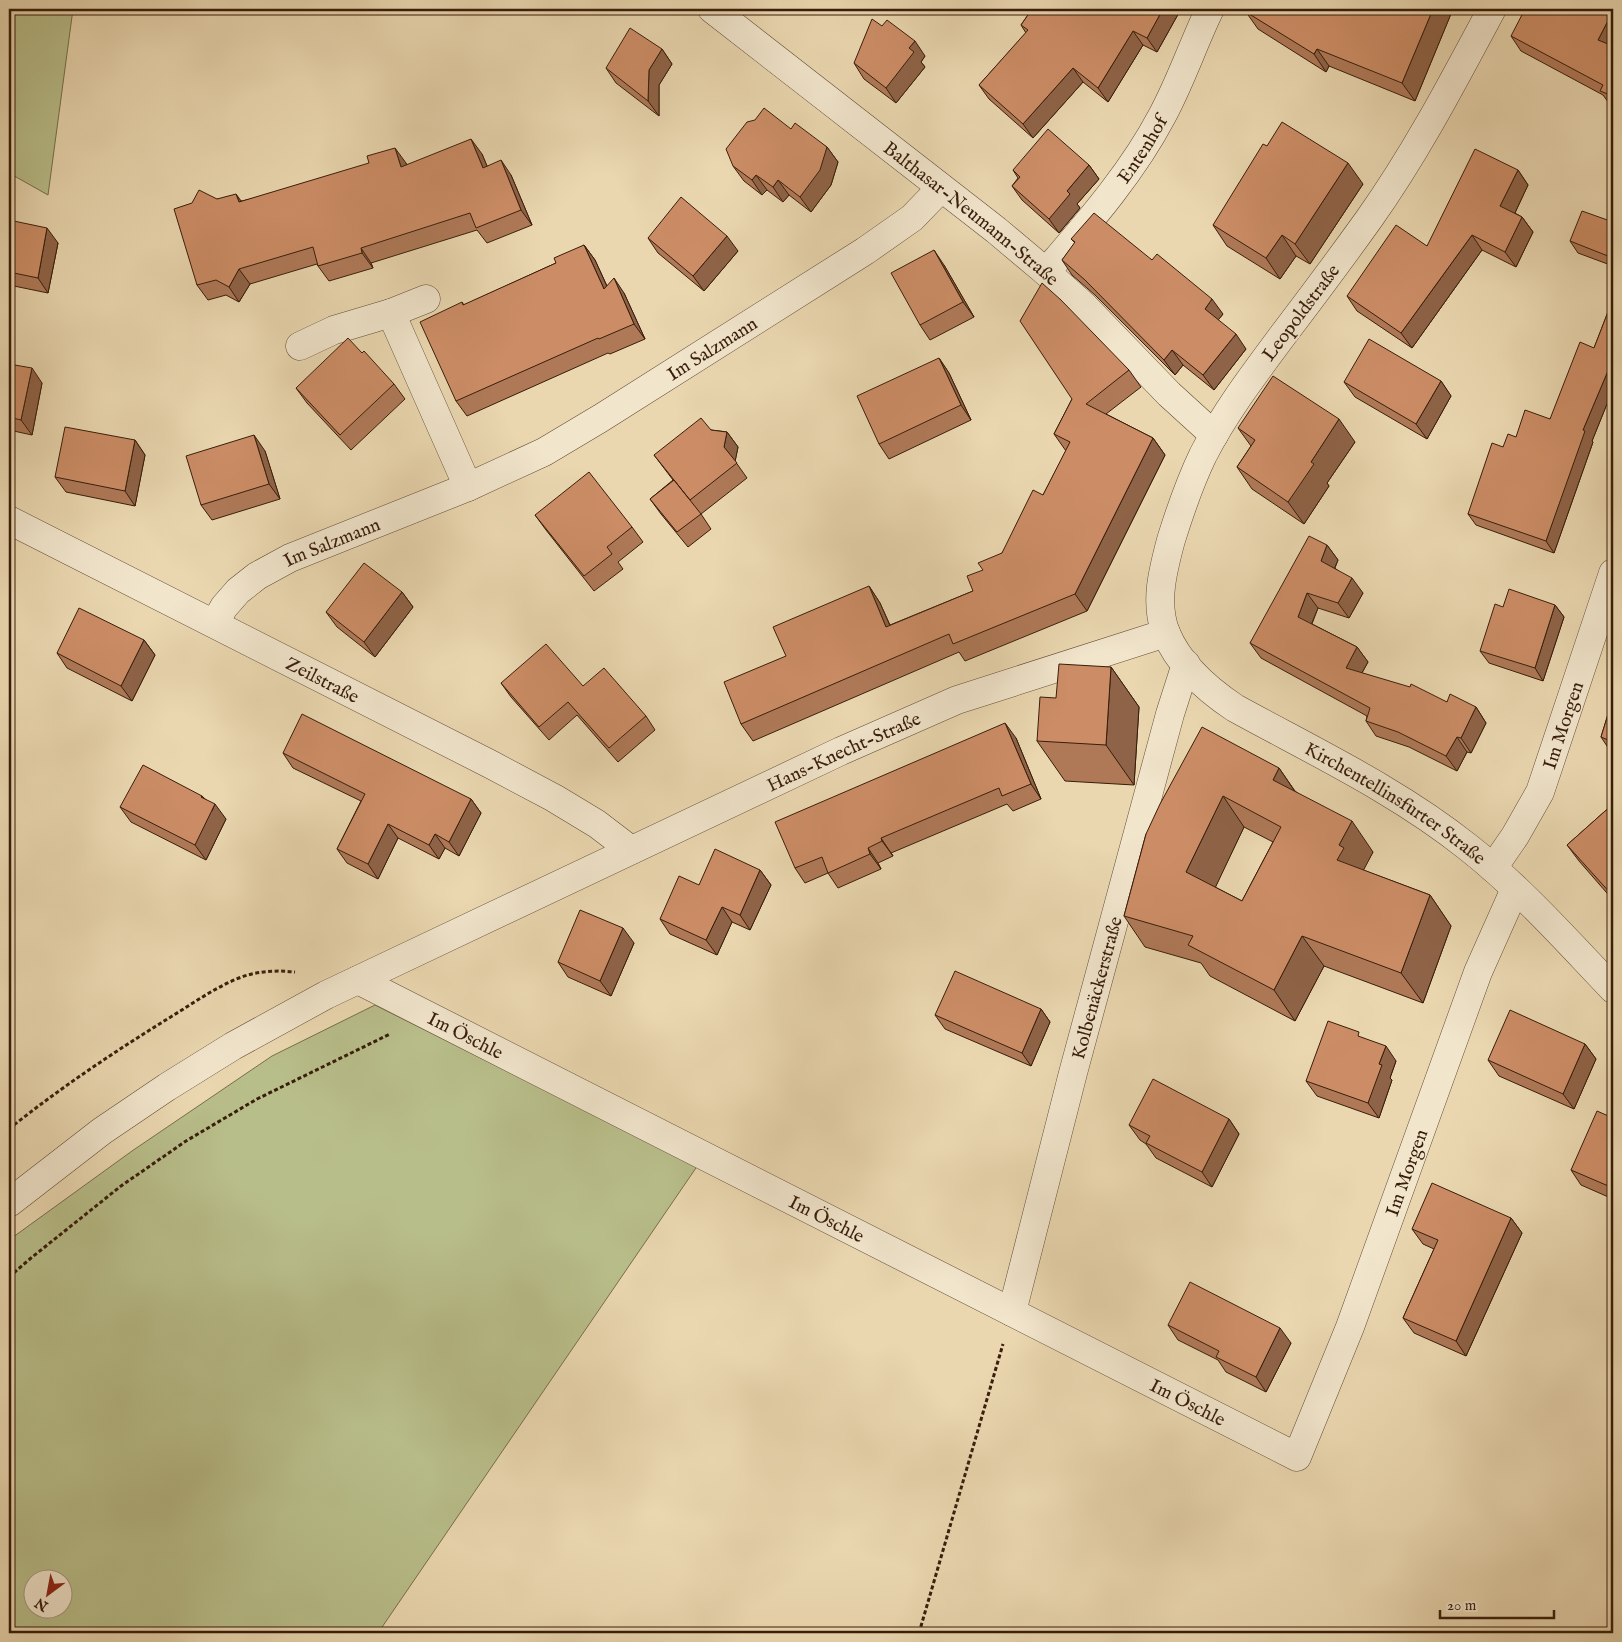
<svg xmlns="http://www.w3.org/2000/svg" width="1622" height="1642" font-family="'IM FELL English',serif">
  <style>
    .green { fill: #b8be8a; stroke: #786e4a; fill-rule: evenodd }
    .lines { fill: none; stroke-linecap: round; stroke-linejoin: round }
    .minor-casing { stroke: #644c34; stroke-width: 29 }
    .path { stroke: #381d0b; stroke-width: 3; stroke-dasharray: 4 2.5; stroke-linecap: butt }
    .minor { stroke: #f1e5cc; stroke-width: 28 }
    .wall { fill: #af7958; stroke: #381d0b; fill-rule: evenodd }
    .shaded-wall { fill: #8f6347; stroke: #381d0b }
    .building { fill: #cc8d66; stroke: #381d0b; fill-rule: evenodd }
    .labels { text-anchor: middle; stroke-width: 4.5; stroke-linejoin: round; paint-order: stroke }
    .street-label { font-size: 19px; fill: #381d0b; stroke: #f1e5cc }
  </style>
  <rect width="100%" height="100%" fill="#ead7b0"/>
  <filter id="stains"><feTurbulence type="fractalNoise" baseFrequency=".004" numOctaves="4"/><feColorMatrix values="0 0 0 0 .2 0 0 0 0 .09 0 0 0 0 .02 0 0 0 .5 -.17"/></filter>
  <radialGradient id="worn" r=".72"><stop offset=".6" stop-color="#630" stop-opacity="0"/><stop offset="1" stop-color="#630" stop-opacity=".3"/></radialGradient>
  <!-- green -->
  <path class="green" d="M9,9H73L48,195L9,173Z
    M375,1005L681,1158L698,1165L378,1633H9V1240L132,1151L272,1056ZM32,1580H62V1610H32Z"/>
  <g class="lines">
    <defs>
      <g id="minor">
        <path id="s1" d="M712,9L996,230L1046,272L1084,306L1169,394L1214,435"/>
        <path id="s2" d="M1492,9C1454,80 1416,153 1369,219C1341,258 1312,297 1283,335C1254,374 1225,412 1203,455C1190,482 1180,511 1171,540C1163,570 1154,603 1166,633C1179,665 1208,690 1235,708C1315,752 1398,791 1469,848C1522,890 1567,941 1613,989"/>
        <path id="s3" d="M1046,272C1088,223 1132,173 1162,116C1181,81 1193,44 1210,9"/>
        <path d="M391,313L426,299"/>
        <path d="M300,346L334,330L391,313L468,487"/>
        <path id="s4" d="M9,520L490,764L554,798L597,824L631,850"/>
        <path id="s5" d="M215,623L224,607L238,591L257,576L290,558L468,487L544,452L601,418L865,251L912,218L941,188"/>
        <path id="s6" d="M1493,868L1515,836L1540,792L1613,573"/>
        <path id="s7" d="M358,980L1297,1457L1350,1327L1478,972L1515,889"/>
        <path id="s8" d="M9,1203L102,1131L167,1087L233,1046L326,995L841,751L957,700L1166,633"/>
        <path id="s9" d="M1012,1312L1073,1073L1170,714L1186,664"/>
      </g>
    </defs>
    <!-- minor casing -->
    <use href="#minor" class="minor-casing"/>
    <!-- path -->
    <path class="path" d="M9,1129C60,1088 114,1052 169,1018C192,1004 214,988 239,978C257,971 276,970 295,972
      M9,1277L31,1258L121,1186L186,1141L257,1099L390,1034
      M919,1633L1003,1344"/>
    <!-- minor -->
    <use href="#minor" class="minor"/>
  </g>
  <!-- wall -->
  <path class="wall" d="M1032,9H1181L1157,52L1143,45L1108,102L1083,82L1033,138L989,99L979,85L1026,33L1021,25Z
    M1247,9H1453L1415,101L1329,66L1326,72L1258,29L1246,12Z
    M1511,36L1613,46V107L1611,106L1603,95L1521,51Z
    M662,49L672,64L659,85V116L616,83L606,68Z
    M925,56L921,62L925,67L896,103L864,79L854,63Z
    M791,129L827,147L838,162L831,185L811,212L789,195L783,202L767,190L762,195L744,181L733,166Z
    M482,154L487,166L511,175L532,225L487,243L477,230L371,263L373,268L329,281L318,266L317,264L250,284L239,302L226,295L208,300L197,285L217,199L242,201L406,163L407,165Z
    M1089,165L1099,179L1077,204L1080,208L1059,233L1022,200L1012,186L1018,178L1013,170Z
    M1518,170L1528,185L1515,213L1522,217L1533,232L1516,267L1482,250L1412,348L1357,311L1347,296L1427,246Z
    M1363,184L1310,264L1296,256L1280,279L1227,246L1213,225Z
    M9,220L58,243L48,293L9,285Z
    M1613,222V266L1578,253L1570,241Z
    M648,238L738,251L704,291L658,253Z
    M1071,239L1152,260L1223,314L1218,320L1246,349L1214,390L1183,365L1175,375L1095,295L1072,275L1062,260L1075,243Z
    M584,245L595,260L607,286L624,293L645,339L610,354L608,353L467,416L456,401L462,302L464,305L556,263Z
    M944,265L974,317L930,340L920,325Z
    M1613,299V389L1592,441L1593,442L1554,553L1476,525L1468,514L1503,447L1516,437L1550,419L1594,348Z
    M362,353L394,384L405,399L351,450L307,403L296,388Z
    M9,357L14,365L42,383L32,435L9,430Z
    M939,358L949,373L971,420L889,459L879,444Z
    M1129,370L1141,387L1106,414L1153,438L1165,455L1087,611L965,661L959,652L753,741L741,724L786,656L869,586L880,603L890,625L973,591L983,570L1002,553L1043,495L1066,451L1054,434L1072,399Z
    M1441,381L1451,396L1427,439L1355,397L1344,382Z
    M1238,428L1355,442L1327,483L1329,486L1304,524L1252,489L1237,467L1251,446Z
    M711,430L727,432L738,447L735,461L747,478L701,514L711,529L688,547L661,514L650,499L673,480L654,455Z
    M135,440L145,455L135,506L66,492L55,477Z
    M265,451L280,499L212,520L201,505Z
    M535,515L632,527L643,542L618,562L623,569L594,591L546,530Z
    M1327,545L1338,560L1335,568L1363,593L1349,618L1318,608L1312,624L1357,647L1368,662L1362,673L1447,702L1476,707L1486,723L1471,753L1467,752L1457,771L1409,747L1376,736L1366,721L1367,716L1261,658L1250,643Z
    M402,592L413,607L375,657L337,627L326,612Z
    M1555,605L1564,617L1543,681L1489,663L1480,651Z
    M144,640L155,655L132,701L67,668L57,653Z
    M1111,667L1139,707L1134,785L1065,781L1037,741L1056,698Z
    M501,683L646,716L655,730L618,762L577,715L549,740L511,697Z
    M1613,698V753L1611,752L1601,737Z
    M1016,738L1041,799L1013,811L1007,804L891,853L893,856L878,863L881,869L838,888L828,873L805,883L795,868Z
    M283,753L471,799L481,813L459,856L445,848L439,859L398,838L378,879L347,863L337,849L361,801L293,768Z
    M1279,768L1295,791L1373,852L1363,870L1430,895L1451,926L1423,1003L1324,966L1295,1021L1210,976L1201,963L1145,947L1124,916L1146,834ZM1244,827L1273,842L1242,901L1215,887Z
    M202,796L226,819L206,860L131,822L120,807Z
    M1613,804V900L1579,861L1567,845Z
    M760,870L771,885L750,930L732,922L717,955L670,934L660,919L699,885Z
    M634,943L611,996L568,977L558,962Z
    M1041,1009L1050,1022L1031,1066L945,1029L935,1015Z
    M1363,1038L1396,1061L1390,1078L1392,1080L1379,1118L1317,1096L1306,1081Z
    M1585,1044L1596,1059L1574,1109L1499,1076L1488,1060Z
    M1613,1118V1199L1581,1185L1571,1170Z
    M1229,1119L1239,1134L1212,1187L1156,1158L1146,1144L1140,1140L1129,1125Z
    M1511,1218L1522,1233L1466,1356L1414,1333L1403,1318L1434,1249L1423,1244L1412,1229Z
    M1168,1325L1291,1343L1266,1392L1226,1372L1218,1360L1178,1340Z"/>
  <!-- shaded-wall -->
  <path class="shaded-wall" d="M1163,9H1181L1157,52L1147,38Z
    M1433,9H1453L1415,101L1402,83Z
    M1613,11V45L1608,55L1598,40Z
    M1133,31L1143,45L1108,102L1098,88Z
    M915,41L925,56L921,62L925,67L896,103L886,88L909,48Z
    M662,49L672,64L659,85V116L648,101L649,70Z
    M1317,49L1329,66L1326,72L1314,54Z
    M1073,68L1083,82L1033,138L1023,124Z
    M471,139L482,154L494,183L483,168Z
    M827,147L838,162L831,185L811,212L800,197Z
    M395,148L406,163L412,182L401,167Z
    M501,160L511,175L532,225L521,210Z
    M1348,163L1363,184L1310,264L1295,244Z
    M1089,165L1099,179L1077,204L1080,208L1059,233L1049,219L1067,191Z
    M1518,170L1528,185L1511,221L1500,206Z
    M756,175L767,190L762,195L752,180Z
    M778,180L789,195L783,202L773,187Z
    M236,194L247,209L239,202Z
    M1522,217L1533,232L1516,267L1505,252Z
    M47,228L58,243L48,293L38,278Z
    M1282,235L1296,256L1280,279L1266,258Z
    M1472,235L1482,250L1412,348L1401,333Z
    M727,236L738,251L704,291L693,276Z
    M584,245L595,260L615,304L604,289Z
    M361,248L371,263L373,268L362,253Z
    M934,250L944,265L974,317L963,302Z
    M239,269L250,284L239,302L229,287Z
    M614,278L624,293L645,339L634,324Z
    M1212,299L1223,314L1215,324L1205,309Z
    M1236,334L1246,349L1214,390L1203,375Z
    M1172,350L1183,365L1175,375L1164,360Z
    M9,357L15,366L9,372Z
    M939,358L949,373L971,420L961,405Z
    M1610,366L1613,371V389L1592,441L1593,442L1554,553L1546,541L1583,430Z
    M32,368L42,383L32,435L21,420Z
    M1441,381L1451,396L1427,439L1416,424Z
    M1339,419L1355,442L1327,483L1329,486L1304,524L1288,502L1311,462Z
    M727,432L738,447L735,462L724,447Z
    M254,435L265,451L280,499L269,484Z
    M1153,438L1165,455L1087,611L1075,594Z
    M135,440L145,455L135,506L125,491Z
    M1327,545L1338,560L1331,576L1321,561Z
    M1352,578L1363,593L1349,618L1338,603Z
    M869,586L880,603L898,644L886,627Z
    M402,592L413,607L375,657L364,642Z
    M1307,593L1318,608L1308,632L1298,617Z
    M1555,605L1564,617L1543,681L1535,668Z
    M144,640L155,655L132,701L121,686Z
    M1357,647L1368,662L1356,683L1346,668Z
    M1111,667L1139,707L1134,785L1106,745Z
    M1476,707L1486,723L1471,753L1461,738Z
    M1005,723L1016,738L1041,799L1031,784Z
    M1457,737L1467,752L1457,771L1446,756Z
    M1279,768L1300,799L1273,780Z
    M202,796L212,811L215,804L226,819L206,860L195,845Z
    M1223,796L1244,827L1208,903L1186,872Z
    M471,799L481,813L459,856L449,842Z
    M1352,821L1373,852L1362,873L1337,860L1339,845Z
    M388,824L398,838L378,879L368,864Z
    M435,834L445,848L439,859L429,845Z
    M881,838L893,856L882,841Z
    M868,848L878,863L881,869L870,854Z
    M760,870L771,885L750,930L740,915Z
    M1430,895L1451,926L1423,1003L1401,973Z
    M722,907L732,922L717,955L706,940Z
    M623,928L634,943L611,996L600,981Z
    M1302,936L1324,966L1295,1021L1274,990Z
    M1041,1009L1050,1022L1031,1066L1022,1053Z
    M1585,1044L1596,1059L1574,1109L1563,1094Z
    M1386,1046L1396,1061L1390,1078L1392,1080L1379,1118L1368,1103L1379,1064Z
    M1229,1119L1239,1134L1212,1187L1202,1172Z
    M1511,1218L1522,1233L1466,1356L1456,1341Z
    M1280,1328L1291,1343L1266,1392L1256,1377Z"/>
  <!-- building -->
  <path class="building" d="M1032,9H1163L1147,38L1133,31L1098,88L1073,68L1023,124L979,85L1028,30L1021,25Z
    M1247,9H1433L1402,83L1317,49L1314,54L1246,12Z
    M1525,9H1613V11L1598,40L1613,46V96L1600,91L1603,85L1511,36Z
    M872,19L882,26L887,20L915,41L909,48L914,52L886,88L854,63Z
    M630,28L662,49L649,70L648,101L606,68Z
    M764,108L791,129L795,123L827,147L820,170L800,197L778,180L773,187L756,175L752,180L733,166L726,149L747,122L755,120Z
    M1282,122L1348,163L1295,244L1282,235L1266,258L1213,225L1263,144L1267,146Z
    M1048,129L1089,165L1067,191L1070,194L1049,219L1012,186L1020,177L1013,170Z
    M471,139L483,168L501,160L521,210L476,228L470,213L361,248L362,253L318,266L313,247L239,269L229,287L216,280L197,285L174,209L192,203L199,190L217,199L236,194L239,202L369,163L367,156L395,148L401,167Z
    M1475,149L1518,170L1500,206L1522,217L1505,252L1472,235L1401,333L1347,296L1396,225L1427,246Z
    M681,197L727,236L693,276L648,238Z
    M1582,211L1613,222V258L1570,241Z
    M1094,213L1152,260L1157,254L1212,299L1205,309L1236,334L1203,375L1172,350L1164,360L1085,280L1062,260L1075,242L1071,239Z
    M9,220L47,228L38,278L9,272Z
    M584,245L604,289L614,278L634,324L599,339L598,338L456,401L420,322L462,302L463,305L556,263L554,258Z
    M934,250L963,302L920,325L891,273Z
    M1042,283L1061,300L1129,370L1086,404L1153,438L1075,594L953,644L949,634L741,724L724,682L786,656L773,627L869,586L886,627L973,591L967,576L983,570L978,563L1002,553L1033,490L1043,495L1070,442L1054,434L1072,399L1020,321Z
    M1613,299V368L1610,366L1583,430L1585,431L1546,541L1468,514L1492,443L1503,447L1508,434L1516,437L1525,410L1550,419L1580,342L1594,348Z
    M348,338L362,353L364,351L394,384L340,435L296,388Z
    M1369,339L1441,381L1416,424L1344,382Z
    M939,358L961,405L879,444L857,396Z
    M9,364L32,368L21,420L9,417Z
    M1273,376L1339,419L1311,462L1314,464L1288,502L1237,467L1255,440L1238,428Z
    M701,418L711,430L727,432L724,447L737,463L690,500L654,455Z
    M65,427L135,440L125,491L55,477Z
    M254,435L269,484L201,505L186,456Z
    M589,472L632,527L607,547L612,554L584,576L535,515Z
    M674,480L701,514L677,532L650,499Z
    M1309,536L1327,545L1321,561L1352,578L1338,603L1307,593L1298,617L1357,647L1346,668L1410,687L1411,684L1447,702L1450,694L1476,707L1461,738L1457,737L1446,756L1398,732L1366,721L1370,708L1250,643Z
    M364,563L402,592L364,642L326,612Z
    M1509,589L1555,605L1535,668L1480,651L1495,604L1503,607Z
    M79,608L144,640L121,686L57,653Z
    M546,644L583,686L604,668L646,716L609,748L568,702L539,727L501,683Z
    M1059,664L1111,667L1106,745L1037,741L1040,697L1056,698Z
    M1613,698V742L1601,737Z
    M302,714L471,799L449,842L435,834L429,845L388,824L368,864L337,849L365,794L283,753Z
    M1005,723L1031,784L1002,796L999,788L881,838L882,841L868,848L870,854L828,873L822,857L795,868L775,822Z
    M1202,727L1279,768L1273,780L1352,821L1339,845L1344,848L1337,860L1430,895L1401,973L1302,936L1274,990L1188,945L1193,936L1124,916L1146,834L1160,804ZM1223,796L1281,827L1242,901L1186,872Z
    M143,765L202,796L201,797L215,804L195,845L120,807Z
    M1613,804V896L1567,845Z
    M715,849L760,870L740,915L722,907L706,940L660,919L679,876L699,885Z
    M580,910L623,928L600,981L558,962Z
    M955,971L1041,1009L1022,1053L935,1015Z
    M1510,1010L1585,1044L1563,1094L1488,1060Z
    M1328,1021L1359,1032L1358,1036L1386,1046L1379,1064L1382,1065L1368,1103L1306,1081Z
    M1153,1079L1229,1119L1202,1172L1146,1143L1150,1136L1129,1125Z
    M1597,1111L1613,1118V1188L1571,1170Z
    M1432,1183L1511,1218L1456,1341L1403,1318L1438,1240L1412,1229Z
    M1190,1282L1280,1328L1256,1377L1216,1357L1219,1351L1168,1325Z"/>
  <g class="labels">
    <!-- street labels -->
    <g class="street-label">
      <text dy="7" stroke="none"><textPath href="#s3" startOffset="156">Entenhof</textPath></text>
      <text dy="7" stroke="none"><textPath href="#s1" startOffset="330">Balthasar-Neumann-Straße</textPath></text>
      <text transform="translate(1300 312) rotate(-53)" y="7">Leopoldstraße</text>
      <text dy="7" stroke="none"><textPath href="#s5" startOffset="574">Im Salzmann</textPath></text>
      <text dy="7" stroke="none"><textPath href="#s5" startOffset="146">Im Salzmann</textPath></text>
      <text dy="7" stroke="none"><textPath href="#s4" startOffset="352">Zeilstraße</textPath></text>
      <text dy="7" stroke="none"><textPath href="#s6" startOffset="160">Im Morgen</textPath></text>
      <text dy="7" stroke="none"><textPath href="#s8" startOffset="952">Hans-Knecht-Straße</textPath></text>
      <text dy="7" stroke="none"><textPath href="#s2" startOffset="1008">Kirchentellinsfurter Straße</textPath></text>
      <text dy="7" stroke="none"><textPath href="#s9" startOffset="335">Kolbenäckerstraße</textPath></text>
      <text dy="7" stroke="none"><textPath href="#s7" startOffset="121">Im Öschle</textPath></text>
      <text dy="7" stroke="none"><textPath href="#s7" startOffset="1358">Im Morgen</textPath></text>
      <text dy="7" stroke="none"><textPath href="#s7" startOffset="526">Im Öschle</textPath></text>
      <text dy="7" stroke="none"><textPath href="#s7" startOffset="931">Im Öschle</textPath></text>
    </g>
  </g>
  <!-- margin -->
  <rect width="1622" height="1642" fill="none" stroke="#ead7b0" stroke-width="30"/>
  <rect x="10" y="10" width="1602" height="1622" fill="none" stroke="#381d0b" stroke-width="2.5"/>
  <rect x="15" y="15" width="1592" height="1612" fill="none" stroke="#381d0b"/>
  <!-- north arrow -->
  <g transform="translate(48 1594) rotate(212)"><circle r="24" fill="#f1e5cc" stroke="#a7957f"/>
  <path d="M0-4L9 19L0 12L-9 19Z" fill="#8f2418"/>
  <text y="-8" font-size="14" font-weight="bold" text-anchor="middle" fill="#381d0b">N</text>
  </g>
  <!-- scale -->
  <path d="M1440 1610v8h114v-8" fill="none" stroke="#381d0b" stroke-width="2.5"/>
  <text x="1447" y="1610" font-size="15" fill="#381d0b" stroke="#f1e5cc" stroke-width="4" paint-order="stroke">20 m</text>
  <rect width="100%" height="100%" filter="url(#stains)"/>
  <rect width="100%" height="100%" fill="url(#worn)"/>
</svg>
